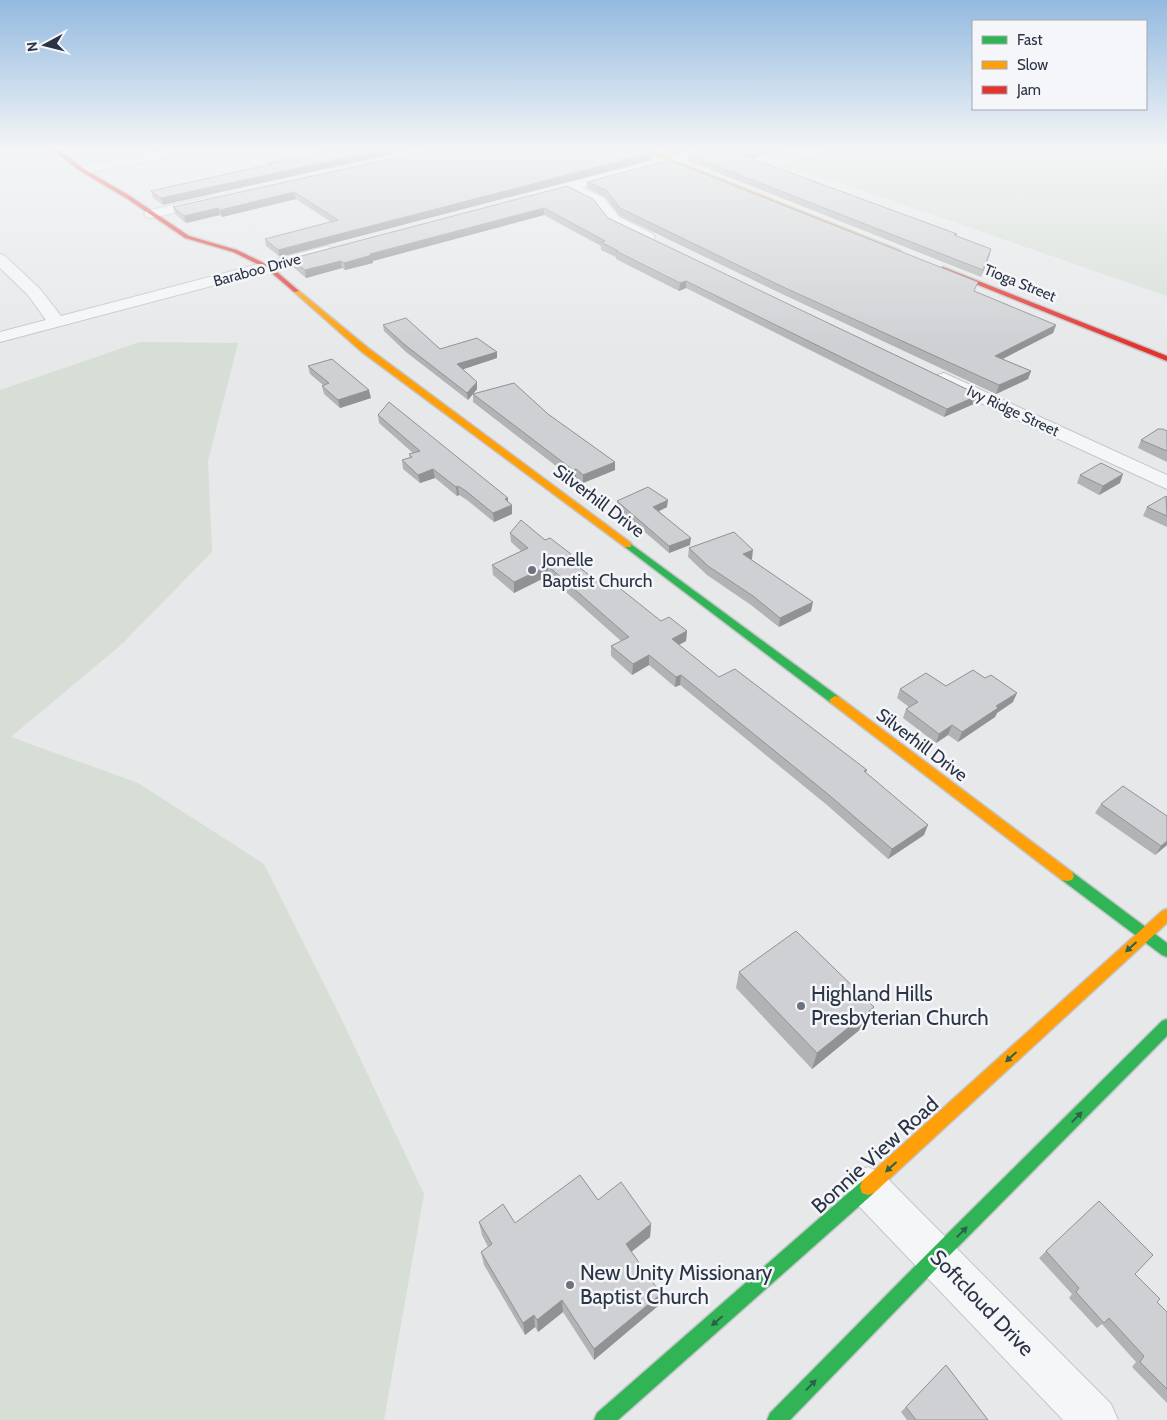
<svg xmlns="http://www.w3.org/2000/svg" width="1167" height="1420" font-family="Cabin,sans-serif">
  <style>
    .green { fill: #d6ded6 }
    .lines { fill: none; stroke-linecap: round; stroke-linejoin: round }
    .street-casing { stroke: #c4c6c8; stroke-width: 2 }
    .fast-casing { stroke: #c4c6c8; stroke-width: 3 }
    .slow-casing { stroke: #c4c6c8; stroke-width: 3 }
    .jam-casing { stroke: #c4c6c8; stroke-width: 3 }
    .street { fill: #f5f6f7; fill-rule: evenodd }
    .fast { fill: #30b455; fill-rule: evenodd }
    .slow { fill: #ff9f0a; fill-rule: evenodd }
    .jam { fill: #e5322d; fill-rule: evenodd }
    .wall { fill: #b1b3b5 }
    .shaded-wall { fill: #909294 }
    .building { fill: #ced0d3; stroke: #909294 }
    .oneway { fill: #2d614b }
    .poi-dot { fill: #6c737f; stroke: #f4f6f9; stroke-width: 2 }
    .labels { text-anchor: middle; stroke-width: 5; stroke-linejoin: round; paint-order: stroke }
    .far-street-label { font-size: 15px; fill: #2b3445; stroke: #f4f6f9 }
    .street-label { font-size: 18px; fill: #2b3445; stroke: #f4f6f9 }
    .poi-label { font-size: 18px; fill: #2b3445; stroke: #f4f6f9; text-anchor: start }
    .near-poi-label { font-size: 21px; fill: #2b3445; stroke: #f4f6f9; text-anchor: start }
    .near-street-label { font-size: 21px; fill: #2b3445; stroke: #f4f6f9 }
  </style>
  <rect width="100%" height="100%" fill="#e6e8ea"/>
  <!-- green -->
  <path class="green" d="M828,148H1167V296L835,181L778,166Z
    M140,342L238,343L208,461L212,552L123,643L11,737L138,783L264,864L341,1018L424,1194L384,1420H0V390Z"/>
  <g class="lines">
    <defs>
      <path id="street" d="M177,148H200L194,152L82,174L76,170L82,166Z
        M703,148H722L720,151L581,187L604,198L619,217L653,234L655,237L653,240H643L609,223L594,204L567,191L533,200L526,196L528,193Z
        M210,197L215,198L217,201L215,204L151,218L146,217L144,214L146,211Z
        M327,246L332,248L335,251L332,254L0,342V332L46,320L28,295L0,268V254L5,256L40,289L61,316Z
        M944,373L1167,475V489L937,383L935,379L937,375Z
        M868,1167L882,1173L1111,1404L1118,1420H1063L854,1201L848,1187L854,1173Z"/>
      <path id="fast" d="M628,542L839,697L841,700L839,703H831L625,547V543Z
        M1067,871L1072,872L1167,943V957L1162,955L1062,880L1060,876L1062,872Z
        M1167,1019V1036L943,1262L790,1420H767L770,1413L931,1250L1162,1021Z
        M868,1179L874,1181L876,1187L874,1193L618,1420H594L597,1413L862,1181Z"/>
      <path id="slow" d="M637,148H643L901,251L896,252Z
        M294,290H298L368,348L631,543V547H625L362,352L294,292Z
        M835,696L839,697L1072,872L1074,876L1072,880L1067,881L1062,880L831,703L829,700Z
        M1167,909V923L874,1193L868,1195L862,1193L860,1187L862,1181L1162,911Z"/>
      <path id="jam" d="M39,148L59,150L84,169L130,196L189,236L237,250L270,266L299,291L294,292L266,268L233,252L185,238L126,198L80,171L55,152Z
        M943,267L1167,356V361L941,270V268Z"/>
    </defs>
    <!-- street casing -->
    <use href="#street" class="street-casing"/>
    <!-- fast casing -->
    <use href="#fast" class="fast-casing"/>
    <!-- slow casing -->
    <use href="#slow" class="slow-casing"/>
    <!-- jam casing -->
    <use href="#jam" class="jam-casing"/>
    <!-- street -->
    <use href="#street" class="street"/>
    <!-- fast -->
    <use href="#fast" class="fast"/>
    <!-- slow -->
    <use href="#slow" class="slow"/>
    <!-- jam -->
    <use href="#jam" class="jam"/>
  </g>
  <!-- wall -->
  <path class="wall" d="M342,148L163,205L153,198L151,191L271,164L270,163Z
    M440,148L651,160L280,257L266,246L265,239L331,222L296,199L222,217L220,215L186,223L175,214L173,207Z
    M653,148H697L671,155Z
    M790,148L751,159L991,249L989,257L981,277L688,161V155Z
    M587,182L975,291L1056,325L1053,333L1002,359L1031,371L1028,379L996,394L780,293L620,216L605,197L587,188Z
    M567,186L608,218L976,403L944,417L686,288L679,291L616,259V257L601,250V246L544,215L373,261V263L345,270L342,268L306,278L292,266L290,259Z
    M383,325L440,349L497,358L463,369L477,389L473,394L548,414L615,470L583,483L576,478L573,479L473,402V394L468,400L406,352L384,331Z
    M308,366L371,398L340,408L324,394L322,386L323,385L310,374Z
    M378,415L508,498V502L512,514L494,522L467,500L459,495L457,496L435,478L420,483L403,469L402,460L410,458L409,454L413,453L379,423Z
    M1167,431V462L1138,448L1141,440Z
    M1080,475L1120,483L1099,495L1077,483Z
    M1167,496V527L1143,516L1147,507Z
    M617,501L667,507L659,511L690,545L669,553L617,508Z
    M510,533L571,561L603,586L661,621L687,631L686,641L679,645L719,677L867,770L866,773L924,835L888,859L827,805L680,685L675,687L649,665L632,675L611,656V646L621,641L548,576L514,593L493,575L492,565L521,551L511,542Z
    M689,548L752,559H751L811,611L779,627L751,605L707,575L688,557Z
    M946,686L1013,702L997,713L995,717L958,742L948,735L936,743L903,718L906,709L909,707L897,698L900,689Z
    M1101,804L1167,816V845L1155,855L1095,813Z
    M739,972L874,1007L868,1023L812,1069L736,988Z
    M598,1200L651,1224L650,1237L631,1251L661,1294L658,1306L594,1360L563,1312L538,1332L535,1327L525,1335L484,1265L481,1252L488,1247L482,1235L479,1222L515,1223Z
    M1046,1251L1135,1274L1157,1302L1167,1312V1403L1132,1367L1136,1362L1102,1324L1097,1328L1069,1298L1072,1294L1039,1258Z
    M946,1365L988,1420H907L901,1412Z"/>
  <!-- shaded-wall -->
  <path class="shaded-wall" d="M390,148H420L163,205L161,198Z
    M671,148H697L671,155Z
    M768,148H790L741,162L742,155Z
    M652,153L651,160L280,257L278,250Z
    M294,192L296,199L222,217L220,210Z
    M218,208L220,215L186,223L184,216Z
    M544,208V215L373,261V263L345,270L344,263L370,254Z
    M991,249L989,257L981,277L983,270Z
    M341,261L342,268L306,278L305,270Z
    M686,281V288L679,291L680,283Z
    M1056,325L1053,333L993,364L995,356Z
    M497,352V358L458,371L457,364Z
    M1031,371L1028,379L996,394L999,385Z
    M477,382V389L468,400L467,393Z
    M369,390L371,398L340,408L338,400Z
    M979,395L976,403L944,417L947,409Z
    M615,462V470L583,483V475Z
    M433,469L435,478L420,483L418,475Z
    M576,469V478L573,479V470Z
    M1123,474L1120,483L1099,495L1103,486Z
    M458,486L459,495L457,496L456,487Z
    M508,498V507L512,505V514L494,522L493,513L505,499Z
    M668,500L667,507L653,514V507Z
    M691,538L690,545L669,553V546Z
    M753,550L752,559L741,563L743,554Z
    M571,554V564L566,557Z
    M548,566V576L514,593V582Z
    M813,602L811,611L779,627L780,618Z
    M687,631L686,641L671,649L672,639Z
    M649,655V665L632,675L633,664Z
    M681,675L680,685L675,687L676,677Z
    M1017,693L1013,702L997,713L995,717L958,742L962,732L996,706Z
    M952,725L948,735L936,743L939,734Z
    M928,825L924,835L888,859L892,849Z
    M1167,841V845L1155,855L1161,846Z
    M874,1007L868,1023L812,1069L817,1053Z
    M651,1224L650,1237L625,1257L626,1244Z
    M661,1294L658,1306L594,1360V1349Z
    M562,1300L563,1312L538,1332L537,1320Z
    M534,1315L535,1327L525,1335L523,1323Z"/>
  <!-- building -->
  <path class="building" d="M342,148H390L161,198L151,191L272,164L270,163Z
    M440,148H638L652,153L278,250L265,239L338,220L294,192L220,210L218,208L184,216L173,207Z
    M716,148H768L742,155L957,234L954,235L991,249L983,270L688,155Z
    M669,160L978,282L974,291L1056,325L995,356L1031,371L999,385L781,286L620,208L606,190L587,182Z
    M567,186L593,199L608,218L979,395L947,409L686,281L680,283L616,251H618L601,242L605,241L544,208L370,254L372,255L344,263L341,261L305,270L290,259Z
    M406,318L440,349L477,338L497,352L457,364L477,382L467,393L405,345L383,325Z
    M332,359L369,390L338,400L322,386L329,383L308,366Z
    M514,383L548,414L615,462L583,475L576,469L573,470L473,394Z
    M389,402L508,498L505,499L512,505L493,513L466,491L458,486L456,487L433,469L418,475L402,460L412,457L409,454L420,451L378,415Z
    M1158,429H1163L1167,431V451L1141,440Z
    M1101,463L1123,474L1103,486L1080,475Z
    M648,487L668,500L653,507L691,538L669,546L617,501Z
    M1166,496L1167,516L1147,507Z
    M521,520L545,540L550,538L571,554L566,557L603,586L612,582L661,621L669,617L687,631L672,639L719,677L735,669L867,770L864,771L928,825L892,849L829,795L681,675L676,677L649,655L633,664L611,646L629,637L548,566L514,582L492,565L528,548L510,533Z
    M734,532L753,550L743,554L813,602L780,618L753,596L708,566L689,548Z
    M973,670L985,678L991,675L1017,693L996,706L998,708L962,732L952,725L939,734L906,709L918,702L900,689L926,673L946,686Z
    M1123,786L1167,816V841L1161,846L1101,804Z
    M796,931L874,1007L817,1053L739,972Z
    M580,1175L598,1200L621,1182L651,1224L626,1244L661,1294L594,1349L562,1300L537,1320L534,1315L523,1323L481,1252L492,1244L479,1222L503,1204L515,1223Z
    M1099,1201L1153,1255L1135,1274L1160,1299L1157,1302L1167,1312V1389L1140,1362L1144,1356L1109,1318L1104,1323L1076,1292L1079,1288L1046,1251Z
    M946,1365L988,1420H916L906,1407Z"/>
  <!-- one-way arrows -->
  <defs><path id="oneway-solid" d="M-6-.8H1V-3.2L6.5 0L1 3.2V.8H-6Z" transform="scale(1.25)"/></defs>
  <g class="oneway">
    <use href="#oneway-solid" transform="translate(1131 947) rotate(138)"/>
    <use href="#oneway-solid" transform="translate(1011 1057) rotate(138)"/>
    <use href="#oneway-solid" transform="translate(1077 1117) rotate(-45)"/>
    <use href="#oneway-solid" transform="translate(891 1167) rotate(138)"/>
    <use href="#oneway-solid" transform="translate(962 1232) rotate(-45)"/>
    <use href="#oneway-solid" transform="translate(717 1321) rotate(139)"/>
    <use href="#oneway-solid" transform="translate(811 1385) rotate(-46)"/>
  </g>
  <!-- sky -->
  <linearGradient id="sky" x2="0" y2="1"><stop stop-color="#93bae0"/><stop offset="0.43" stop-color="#f4f5f6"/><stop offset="1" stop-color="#f4f5f6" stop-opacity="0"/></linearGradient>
  <rect width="1167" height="346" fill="url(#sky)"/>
  <!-- markers -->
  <g class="poi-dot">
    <circle cx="532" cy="570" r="5"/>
    <circle cx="801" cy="1006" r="5"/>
    <circle cx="570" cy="1285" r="5"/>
  </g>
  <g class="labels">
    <!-- far-street labels -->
    <g class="far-street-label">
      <text transform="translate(257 270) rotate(-15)" y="5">Baraboo Drive</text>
      <text transform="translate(1020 283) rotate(22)" y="5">Tioga Street</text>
      <text transform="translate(1013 411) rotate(25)" y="5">Ivy Ridge Street</text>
    </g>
    <!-- street labels -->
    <g class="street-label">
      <text transform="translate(599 501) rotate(37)" y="6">Silverhill Drive</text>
      <text transform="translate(922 745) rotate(37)" y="6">Silverhill Drive</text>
    </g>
    <!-- poi labels -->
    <g class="poi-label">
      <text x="542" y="566">Jonelle<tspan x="542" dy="21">Baptist Church</tspan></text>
    </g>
    <!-- near-poi labels -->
    <g class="near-poi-label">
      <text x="811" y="1001">Highland Hills<tspan x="811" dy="24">Presbyterian Church</tspan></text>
      <text x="580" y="1280">New Unity Missionary<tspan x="580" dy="24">Baptist Church</tspan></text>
    </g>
    <!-- near-street labels -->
    <g class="near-street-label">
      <text transform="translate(875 1155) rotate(-42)" y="7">Bonnie View Road</text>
      <text transform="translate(982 1303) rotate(46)" y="7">Softcloud Drive</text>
    </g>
  </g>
  <!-- legend -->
  <rect x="972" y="20" width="175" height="90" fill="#f4f6f9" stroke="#a4a8b1"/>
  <rect x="982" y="36" width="25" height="8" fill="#30b455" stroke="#a4a8b1"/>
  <text x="1017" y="45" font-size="15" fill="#2b3445">Fast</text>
  <rect x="982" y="61" width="25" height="8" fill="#ff9f0a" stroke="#a4a8b1"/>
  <text x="1017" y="70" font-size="15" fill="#2b3445">Slow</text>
  <rect x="982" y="86" width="25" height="8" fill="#e5322d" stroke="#a4a8b1"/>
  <text x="1017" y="95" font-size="15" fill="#2b3445">Jam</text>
  <!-- north arrow -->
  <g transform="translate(45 45) rotate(263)" stroke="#f4f6f9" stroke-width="4" paint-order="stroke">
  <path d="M0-4L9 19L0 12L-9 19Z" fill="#2b3445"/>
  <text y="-8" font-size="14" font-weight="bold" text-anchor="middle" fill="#2b3445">N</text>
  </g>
</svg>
